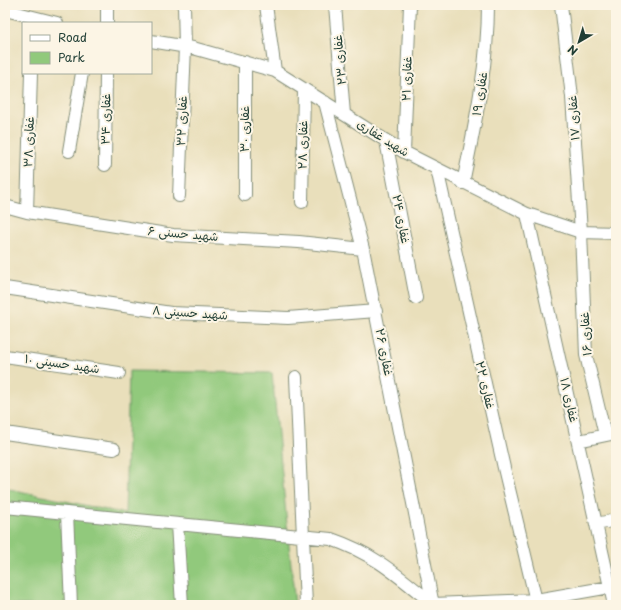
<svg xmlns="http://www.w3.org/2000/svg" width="621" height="610" font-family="'Playpen Sans','Playpen Sans Arabic',sans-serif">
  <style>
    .green { fill: #91c97c; stroke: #588358 }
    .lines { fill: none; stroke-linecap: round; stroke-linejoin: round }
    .minor-casing { stroke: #848e78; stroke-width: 14 }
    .minor { stroke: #fff; stroke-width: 12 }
    .labels { text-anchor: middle; stroke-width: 4; stroke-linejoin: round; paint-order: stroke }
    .street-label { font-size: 12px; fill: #1f3d34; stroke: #fcf5e5 }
  </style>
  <rect width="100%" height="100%" fill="#fcf5e5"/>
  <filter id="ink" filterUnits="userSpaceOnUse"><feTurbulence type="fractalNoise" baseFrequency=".025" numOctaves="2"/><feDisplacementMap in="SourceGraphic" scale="8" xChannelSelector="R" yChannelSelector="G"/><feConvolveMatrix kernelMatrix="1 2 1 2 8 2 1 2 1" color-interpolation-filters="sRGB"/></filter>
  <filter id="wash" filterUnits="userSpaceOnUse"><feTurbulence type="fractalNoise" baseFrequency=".012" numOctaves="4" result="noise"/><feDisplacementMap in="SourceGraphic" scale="16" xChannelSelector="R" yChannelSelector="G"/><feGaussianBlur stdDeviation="0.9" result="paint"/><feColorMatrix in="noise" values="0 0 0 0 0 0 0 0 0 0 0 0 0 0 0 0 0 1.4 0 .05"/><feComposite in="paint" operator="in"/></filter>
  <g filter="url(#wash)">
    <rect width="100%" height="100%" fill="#e9dfbb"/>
    <!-- green -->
    <path class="green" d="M129,371L272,373L295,605H5V488L125,514Z"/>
  </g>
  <g filter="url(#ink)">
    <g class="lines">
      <defs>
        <path id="minor" d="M107,5V23
          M266,5L275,71
          M335,5L344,114
          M561,5L572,97L581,232L586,355L605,435
          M5,10L57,23
          M151,41L193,48L275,71L404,152L527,214L581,232L616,233
          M325,102L363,249L433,605
          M386,141L416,298
          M69,151L82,73
          M404,152L410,5
          M105,165L106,73
          M437,169L504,468L537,605
          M463,183C475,124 488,65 488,5
          M245,195V62
          M179,196L185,46L184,5
          M302,202L304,89
          M5,206L27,212L173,235L299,242L363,249
          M27,212L31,73
          M527,214L614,605
          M5,288L171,313L288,318L376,311
          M5,356L119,373
          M296,377L306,605
          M5,433L114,449
          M578,441L616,433
          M5,507L331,539C375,554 397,575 433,604L536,600L610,587
          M67,513L71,605
          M177,524L182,605
          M596,524L616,520"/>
      </defs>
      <!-- minor casing -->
      <use href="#minor" class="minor-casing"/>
      <!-- minor -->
      <use href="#minor" class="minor"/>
    </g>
  </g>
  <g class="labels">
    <!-- street labels -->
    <g class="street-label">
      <text transform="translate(340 60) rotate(-95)" y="4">غفاری ۲۳</text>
      <text transform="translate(407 79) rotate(-88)" y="4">غفاری ۲۱</text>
      <text transform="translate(480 94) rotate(-81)" y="4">غفاری ۱۹</text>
      <text transform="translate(574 118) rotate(-94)" y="4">غفاری ۱۷</text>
      <text transform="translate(106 119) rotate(-89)" y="4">غفاری ۳۴</text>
      <text transform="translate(182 121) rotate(-88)" y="4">غفاری ۳۲</text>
      <text transform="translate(245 129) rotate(-90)" y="4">غفاری ۳۰</text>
      <text transform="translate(383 138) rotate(32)" y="4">شهید غفاری</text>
      <text transform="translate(29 142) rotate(-88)" y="4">غفاری ۳۸</text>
      <text transform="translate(303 145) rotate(-89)" y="4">غفاری ۲۸</text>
      <text transform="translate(401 219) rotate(79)" y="4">غفاری ۲۴</text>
      <text transform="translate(183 234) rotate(5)" y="4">شهید حسنی ۶</text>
      <text transform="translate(190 313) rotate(4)" y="4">شهید حسینی ۸</text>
      <text transform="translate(586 334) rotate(-94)" y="4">غفاری ۱۶</text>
      <text transform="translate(384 352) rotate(79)" y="4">غفاری ۲۶</text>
      <text transform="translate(62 364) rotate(8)" y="4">شهید حسینی ۱۰</text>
      <text transform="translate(485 385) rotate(77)" y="4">غفاری ۲۲</text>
      <text transform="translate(569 400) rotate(77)" y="4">غفاری ۱۸</text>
    </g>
  </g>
  <!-- margin -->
  <rect width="621" height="610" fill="none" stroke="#fcf5e5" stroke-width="20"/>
  <!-- legend -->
  <rect x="22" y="22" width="130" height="52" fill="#fcf5e5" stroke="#a4ab9e"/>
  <rect x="30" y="35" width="20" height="6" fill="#ffffff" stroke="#a4ab9e"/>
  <text x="58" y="42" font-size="12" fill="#1f3d34">Road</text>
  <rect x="30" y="52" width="20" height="12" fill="#91c97c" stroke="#a4ab9e"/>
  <text x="58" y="62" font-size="12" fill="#1f3d34">Park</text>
  <!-- north arrow -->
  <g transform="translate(579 42) rotate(218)" stroke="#fcf5e5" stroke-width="3" paint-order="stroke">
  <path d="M0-3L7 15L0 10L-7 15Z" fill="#1f3d34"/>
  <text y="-6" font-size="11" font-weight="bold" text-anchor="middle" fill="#1f3d34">N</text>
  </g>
</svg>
